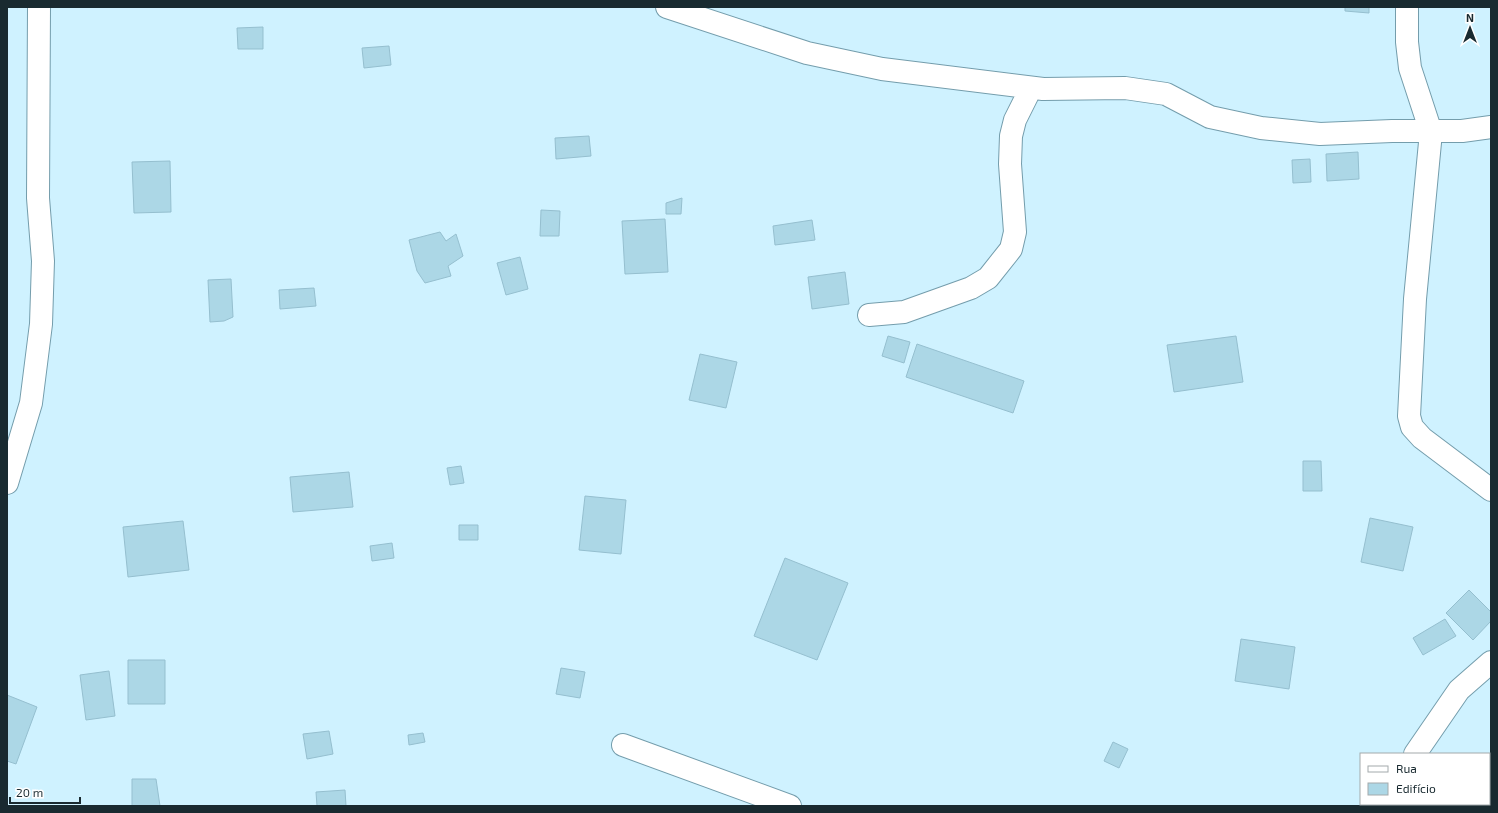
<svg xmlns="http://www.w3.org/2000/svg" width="1498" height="813" font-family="'Exo 2',sans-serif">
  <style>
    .building { fill: #acd7e6; stroke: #95bfcf }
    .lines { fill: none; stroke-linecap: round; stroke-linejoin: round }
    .street-casing { stroke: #749dac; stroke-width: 24 }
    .street { stroke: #fff; stroke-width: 22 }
  </style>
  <rect width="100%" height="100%" fill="#cff2ff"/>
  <!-- building -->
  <path class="building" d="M1345,7H1369V13L1345,11Z
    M263,27V49H238L237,28Z
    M389,46L391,65L364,68L362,48Z
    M589,136L591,156L556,159L555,138Z
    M1358,152L1359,179L1327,181L1326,154Z
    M1310,159L1311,182L1293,183L1292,160Z
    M170,161L171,212L134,213L132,162Z
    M682,198L681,214H666V203Z
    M541,210L560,211L559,236H540Z
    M665,219L668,272L625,274L622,221Z
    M812,220L815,240L775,245L773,226Z
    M440,232L446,241L456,234L463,256L448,266L451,276L425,283L417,271L409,240Z
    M520,257L528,289L506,295L497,263Z
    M845,272L849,304L812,309L808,277Z
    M231,279L233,317L224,321L210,322L208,280Z
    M314,288L316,306L280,309L279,290Z
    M888,336L910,342L904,363L882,356Z
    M1236,336L1243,382L1174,392L1167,345Z
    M917,344L1024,381L1013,413L906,377Z
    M700,354L737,362L726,408L689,400Z
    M1303,461H1321L1322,491H1303Z
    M461,466L464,483L450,485L447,468Z
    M349,472L353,507L293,512L290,477Z
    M585,496L626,500L621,554L579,550Z
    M1370,518L1413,527L1403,571L1361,562Z
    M183,521L189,570L128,577L123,527Z
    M459,525H478V540H459Z
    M392,543L394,558L372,561L370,546Z
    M785,558L848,583L817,660L754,636Z
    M1469,590L1491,612V621L1473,640L1446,613Z
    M1445,619L1456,636L1423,655L1413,638Z
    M1241,639L1295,647L1289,689L1235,681Z
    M128,660H165V704H128Z
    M561,668L585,672L580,698L556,694Z
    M109,671L115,716L86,720L80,675Z
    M7,695L37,707L16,764L7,761Z
    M329,731L333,754L307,759L303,734Z
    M423,733L425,742L409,745L408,735Z
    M1113,742L1128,749L1119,768L1104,761Z
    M132,779H156L160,806H132Z
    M345,790L346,806H317L316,792Z"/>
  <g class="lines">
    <defs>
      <path id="street" d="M667,7L807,53L882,69L1043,89L1125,88L1166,94L1210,117L1261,128L1320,134L1392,131H1462L1491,127
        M1407,7V42L1410,68L1431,132L1415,299L1409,416L1412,427L1422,438L1491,490
        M869,315L904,312L971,288L988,278L1011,249L1015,232L1010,164L1011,136L1015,120L1031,88
        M7,483L31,403L41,324L43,261L38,198L39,7
        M623,745L790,806
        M1415,754L1459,690L1491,662
        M1384,806L1385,804"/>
    </defs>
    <!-- street casing -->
    <use href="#street" class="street-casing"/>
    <!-- street -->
    <use href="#street" class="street"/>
  </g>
  <!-- border -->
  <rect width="1498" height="813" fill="none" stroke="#192a30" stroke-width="16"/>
  <!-- legend -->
  <rect x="1360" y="753" width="130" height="52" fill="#ffffff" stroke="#a3aaac"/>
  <rect x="1368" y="766" width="20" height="6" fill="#ffffff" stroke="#a3aaac"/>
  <text x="1396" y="773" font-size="12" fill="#192a30">Rua</text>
  <rect x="1368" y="783" width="20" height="12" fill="#acd7e6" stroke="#a3aaac"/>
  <text x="1396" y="793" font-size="12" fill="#192a30">Edifício</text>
  <!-- north arrow -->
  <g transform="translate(1470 28)" stroke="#ffffff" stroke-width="3" paint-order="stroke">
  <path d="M0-3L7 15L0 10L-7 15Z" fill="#192a30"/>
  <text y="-6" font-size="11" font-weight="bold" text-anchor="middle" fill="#192a30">N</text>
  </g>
  <!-- scale -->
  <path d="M10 797v6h70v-6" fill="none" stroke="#192a30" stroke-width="2"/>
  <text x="16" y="797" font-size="12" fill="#192a30" stroke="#ffffff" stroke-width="3" paint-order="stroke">20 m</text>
</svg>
